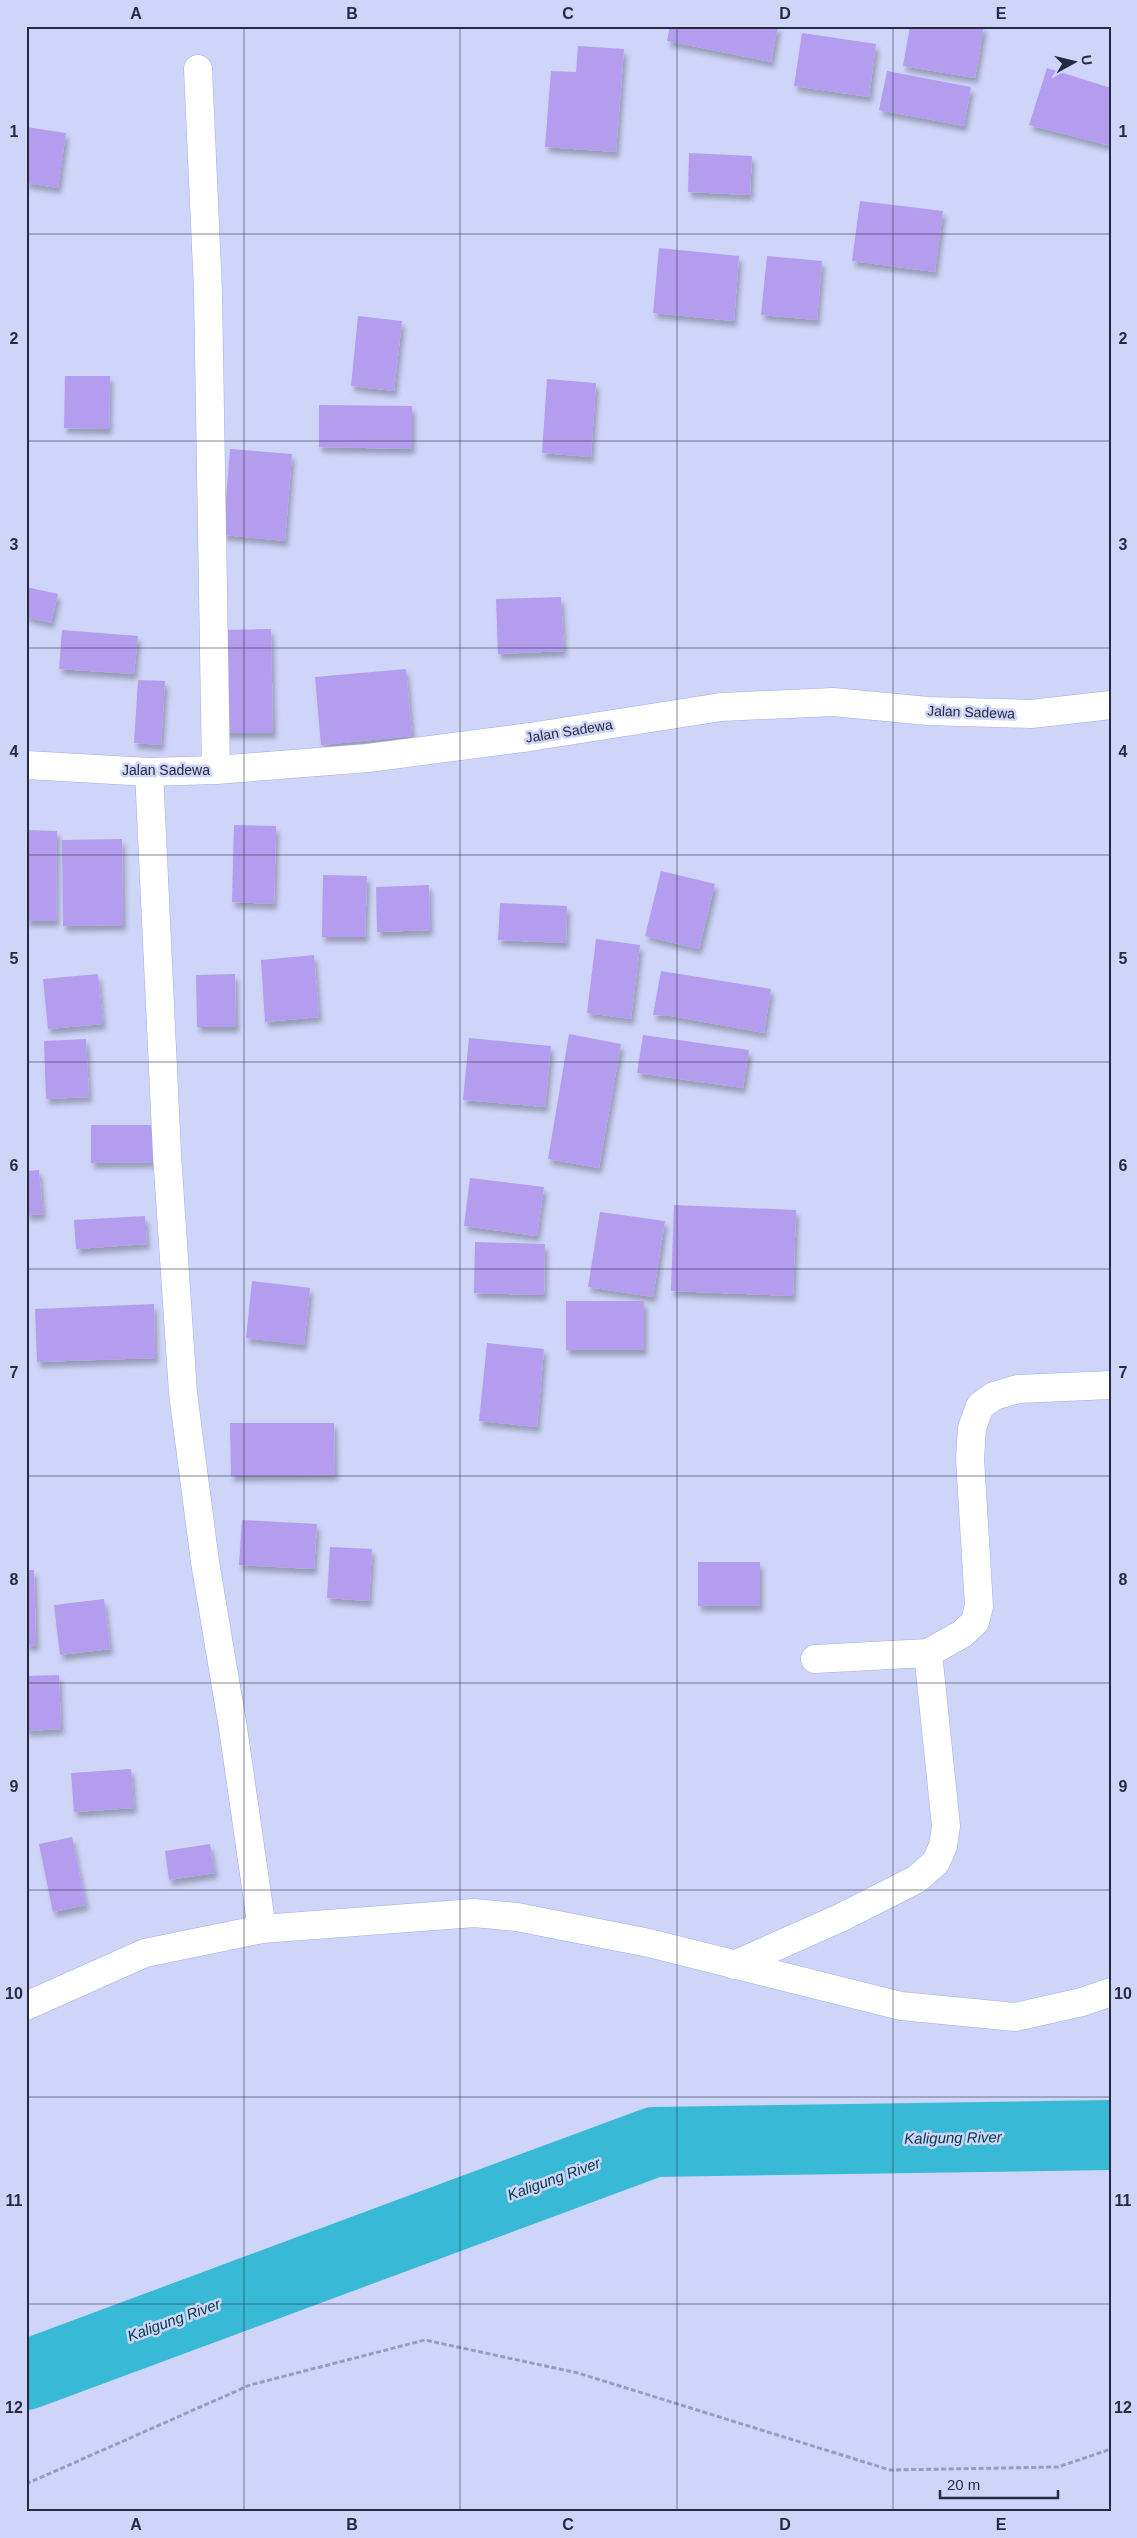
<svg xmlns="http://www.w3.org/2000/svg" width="1137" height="2538" font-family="Helvetica,sans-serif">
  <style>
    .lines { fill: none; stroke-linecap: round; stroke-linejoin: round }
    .river { stroke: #38bad7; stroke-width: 70 }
    .building { fill: #b49dee; filter: url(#shadow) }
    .street-casing { stroke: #a2ace5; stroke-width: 29 }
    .path { stroke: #979dbc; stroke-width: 3; stroke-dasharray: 5 2.5; stroke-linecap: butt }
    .street { stroke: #fff; stroke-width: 28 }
    .grid { fill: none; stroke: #262a40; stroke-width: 1; stroke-opacity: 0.55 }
    .labels { text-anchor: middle; stroke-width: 5; stroke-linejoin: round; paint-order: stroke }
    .street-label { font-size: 14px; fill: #262a40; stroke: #ced5f8 }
    .water-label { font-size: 15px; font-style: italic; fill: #003945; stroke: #ced5f8 }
    .neatline { fill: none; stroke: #262a40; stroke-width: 2 }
    .grid-label { font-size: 16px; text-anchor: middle; font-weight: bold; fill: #262a40 }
  </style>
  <defs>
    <filter id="shadow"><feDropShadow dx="3" dy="5.5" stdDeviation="2.5" flood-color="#0004"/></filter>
  </defs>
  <rect width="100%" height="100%" fill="#ced5f8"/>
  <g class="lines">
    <!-- river -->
    <path class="river" d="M26,2375L654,2142L1111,2135"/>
  </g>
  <!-- building -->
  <path class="building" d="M670,26H778L771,62L667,41Z
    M910,26H984L975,78L903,66Z
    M802,33L876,44L869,97L794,86Z
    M578,46L624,49L616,152L545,147L551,71L576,72Z
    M1047,68L1111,88V146L1029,125Z
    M887,71L971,87L964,126L879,110Z
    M26,127L66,133L58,188L26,183Z
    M689,153L752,156L750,195L688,192Z
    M860,201L943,211L935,272L852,261Z
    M659,248L739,256L734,321L653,313Z
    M767,256L822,261L817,320L761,315Z
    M358,316L402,321L394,391L351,386Z
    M65,376H110L109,429L64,428Z
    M547,379L596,383L591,457L542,453Z
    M319,405L412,406V449L319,447Z
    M230,449L292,454L285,541L223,535Z
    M26,587L58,594L51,623L26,617Z
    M561,597L564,651L498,654L496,599Z
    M271,629L273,733H222L220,630Z
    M62,630L138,636L134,674L59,669Z
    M406,669L412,736L321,745L315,677Z
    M138,680L165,681L161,745L134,743Z
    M234,825L276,826L274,904L232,902Z
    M26,830L57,831L56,921H26Z
    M122,839L123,925L63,926L62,840Z
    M661,871L715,884L699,949L645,936Z
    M323,875L367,876L365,937H322Z
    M429,885L430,930L377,932L376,887Z
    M500,903L567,906L566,943L498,940Z
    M596,939L640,945L631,1019L587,1013Z
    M314,955L319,1017L265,1022L261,960Z
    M661,971L771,989L764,1033L671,1016L653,1015Z
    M98,974L103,1024L48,1029L43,979Z
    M235,974L236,1027H197L196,975Z
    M569,1034L621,1044L599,1168L548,1159Z
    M643,1035L749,1050L743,1088L637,1073Z
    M469,1038L551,1046L545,1107L463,1100Z
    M86,1039L89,1097L46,1099L44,1041Z
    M91,1125H152L153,1162L91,1163Z
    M39,1170L43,1214L26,1215V1171Z
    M470,1178L544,1187L537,1236L464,1226Z
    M674,1205L796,1210L793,1296L671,1291Z
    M600,1212L665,1221L653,1297L588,1287Z
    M145,1216L147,1244L76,1249L74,1220Z
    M475,1242L545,1244L544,1295L474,1293Z
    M252,1281L310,1288L304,1345L246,1338Z
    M566,1301H644V1350H566Z
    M154,1304L155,1358L37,1362L35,1309Z
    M487,1343L544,1349L537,1427L479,1421Z
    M230,1423H334L335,1475L231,1476Z
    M242,1520L317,1524L314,1569L239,1565Z
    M330,1547L372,1549L369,1601L327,1598Z
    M698,1562H760V1606H698Z
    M26,1570H34L36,1645L26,1646Z
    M104,1599L110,1649L60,1655L54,1605Z
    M59,1675L61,1729L26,1731V1676Z
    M131,1769L134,1808L74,1812L71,1773Z
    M72,1837L86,1905L53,1912L39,1844Z
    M210,1844L215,1873L169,1880L165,1851Z"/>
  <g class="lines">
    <defs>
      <path id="street" d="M198,69L208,291L216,770
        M26,765L149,772L216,770L368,758L530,737L721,707L833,702L928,711L1031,714L1111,705
        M149,772L167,1154L183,1393L205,1562L233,1728L262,1929
        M815,1659L928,1653L962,1634L975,1622L979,1606L970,1459L972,1428L980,1406L994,1396L1018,1389L1111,1385
        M734,1965L840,1918L917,1879L936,1862L943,1846L946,1826L928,1653
        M26,2006L145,1953L262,1929L474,1913L517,1917L649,1943L901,2006L1015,2017L1082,2002L1111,1992"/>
    </defs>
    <!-- street casing -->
    <use href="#street" class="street-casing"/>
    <!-- path -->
    <path class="path" d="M26,2484L250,2385L425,2340L578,2373L890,2470L1058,2467L1111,2449"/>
    <!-- street -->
    <use href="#street" class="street"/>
  </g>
  <!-- grid -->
  <path class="grid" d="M244,26V2512M460,26V2512M677,26V2512M893,26V2512M26,234H1111M26,441H1111M26,648H1111M26,855H1111M26,1062H1111M26,1269H1111M26,1476H1111M26,1683H1111M26,1890H1111M26,2097H1111M26,2304H1111"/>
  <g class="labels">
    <!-- street labels -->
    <g class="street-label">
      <text transform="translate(971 712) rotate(2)" y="5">Jalan Sadewa</text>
      <text transform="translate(569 731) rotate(-9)" y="5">Jalan Sadewa</text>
      <text x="166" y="775">Jalan Sadewa</text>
    </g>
    <!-- water labels -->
    <g class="water-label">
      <text transform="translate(953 2138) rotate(-1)" y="5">Kaligung River</text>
      <text transform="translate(554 2179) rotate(-20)" y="5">Kaligung River</text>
      <text transform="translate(174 2320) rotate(-20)" y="5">Kaligung River</text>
    </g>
  </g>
  <!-- border -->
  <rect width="1137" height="2538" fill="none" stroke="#ced5f8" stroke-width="55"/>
  <!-- north arrow -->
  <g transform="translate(1074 62) rotate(82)" stroke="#ced5f8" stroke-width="4" paint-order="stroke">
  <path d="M0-4L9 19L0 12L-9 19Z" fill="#262a40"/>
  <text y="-8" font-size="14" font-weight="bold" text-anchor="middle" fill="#262a40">U</text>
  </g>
  <!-- scale -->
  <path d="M940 2490v8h118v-8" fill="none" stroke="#262a40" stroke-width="2.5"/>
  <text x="947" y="2490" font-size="15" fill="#262a40" stroke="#ced5f8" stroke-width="4" paint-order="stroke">20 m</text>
  <rect x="28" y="28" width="1082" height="2482" class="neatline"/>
  <g class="grid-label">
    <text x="136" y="19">A</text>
    <text x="352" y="19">B</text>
    <text x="568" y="19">C</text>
    <text x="785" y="19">D</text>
    <text x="1001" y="19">E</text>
    <text x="14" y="137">1</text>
    <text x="1123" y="137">1</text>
    <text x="14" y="344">2</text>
    <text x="1123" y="344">2</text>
    <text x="14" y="550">3</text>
    <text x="1123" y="550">3</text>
    <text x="14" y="757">4</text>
    <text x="1123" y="757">4</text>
    <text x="14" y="964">5</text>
    <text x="1123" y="964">5</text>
    <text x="14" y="1171">6</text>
    <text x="1123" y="1171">6</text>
    <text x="14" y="1378">7</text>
    <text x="1123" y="1378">7</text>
    <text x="14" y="1585">8</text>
    <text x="1123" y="1585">8</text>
    <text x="14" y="1792">9</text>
    <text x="1123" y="1792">9</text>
    <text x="14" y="1999">10</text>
    <text x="1123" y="1999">10</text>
    <text x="14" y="2206">11</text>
    <text x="1123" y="2206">11</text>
    <text x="14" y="2413">12</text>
    <text x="1123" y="2413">12</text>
    <text x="136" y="2530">A</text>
    <text x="352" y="2530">B</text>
    <text x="568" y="2530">C</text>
    <text x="785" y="2530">D</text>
    <text x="1001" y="2530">E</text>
  </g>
</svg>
